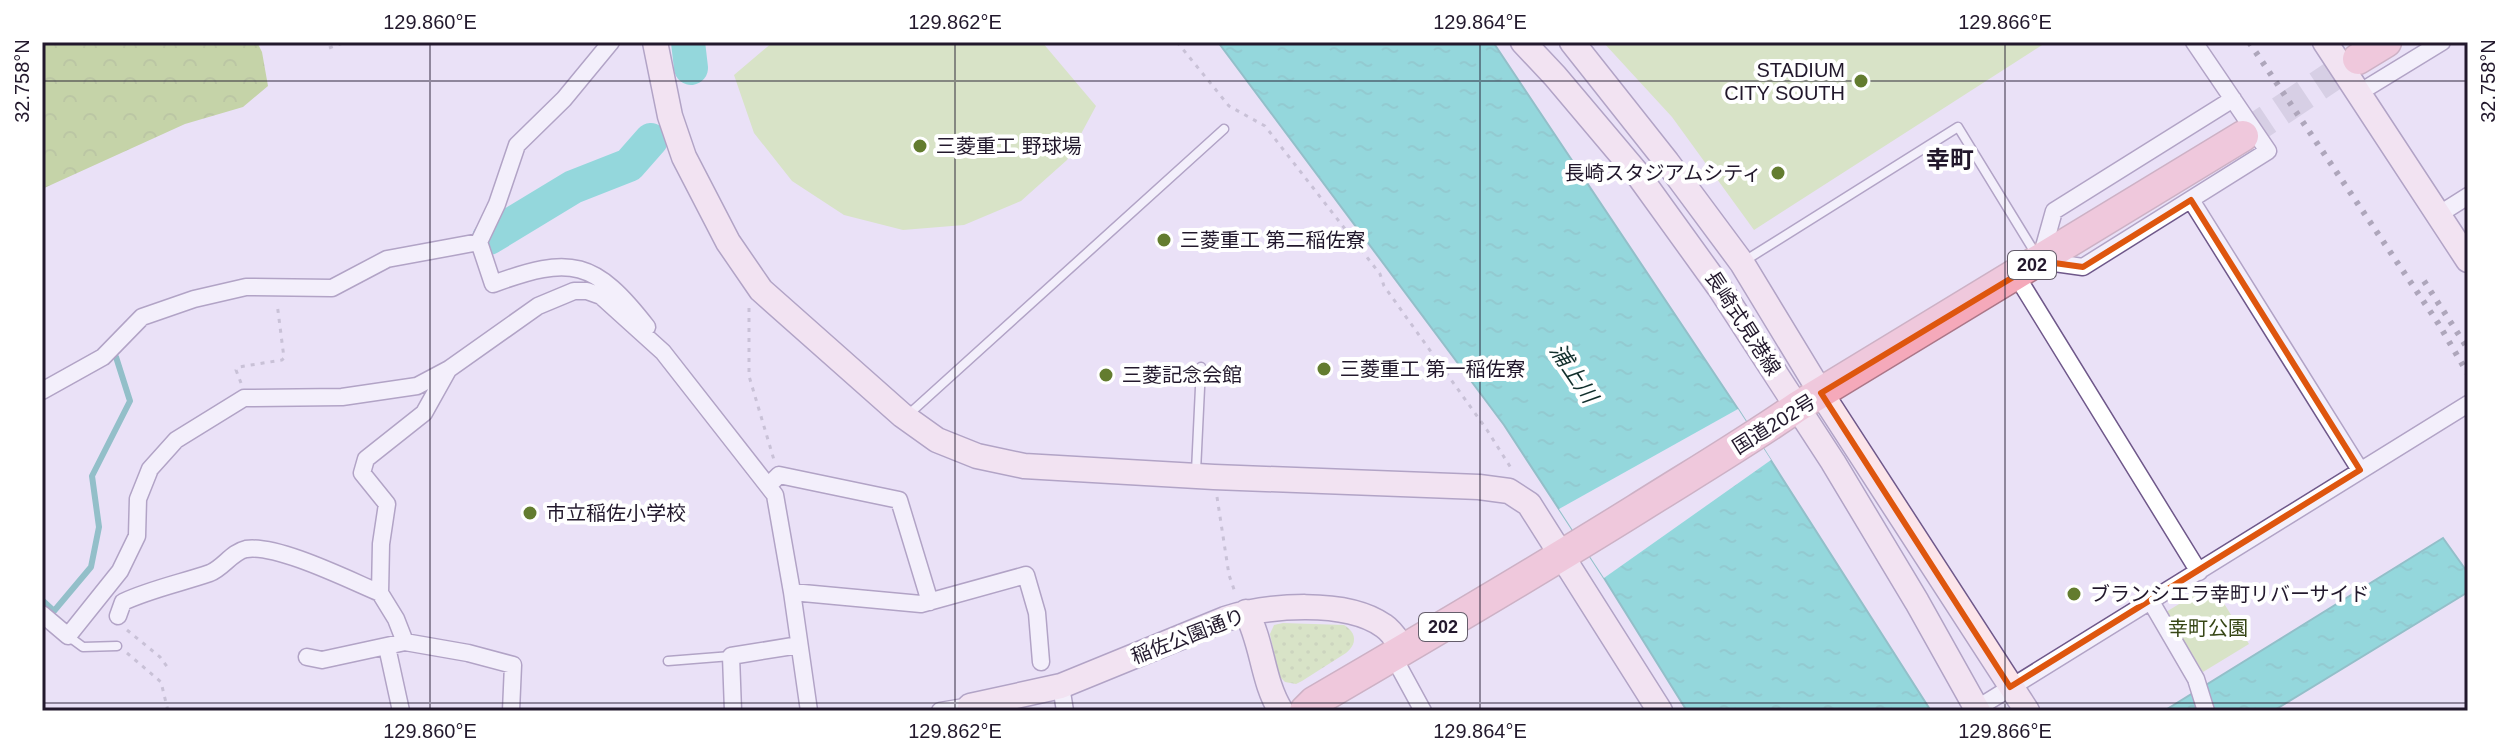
<svg xmlns="http://www.w3.org/2000/svg" width="2510" height="753" font-family="Arial,'Noto Sans JP',sans-serif">
  <style>
    .grass { fill: url(#grass-dots) }
    .forest { fill: url(#forest-crowns) }
    .park { fill: #c4e48c }
    .water { fill: url(#water-ripples); stroke: #2a9590; stroke-width: 2 }
    .pier { fill: #eae1f7 }
    .lines { fill: none; stroke-linecap: round; stroke-linejoin: round }
    .stream { stroke: #2a9590; stroke-width: 6 }
    .river { stroke: #2ecabb; stroke-width: 34 }
    .highway-tunnel { stroke: #c2b9ce; stroke-width: 30; stroke-dasharray: 30 15; stroke-linecap: butt }
    .lane-casing { stroke: #6f588a; stroke-width: 11 }
    .street-casing { stroke: #6f588a; stroke-width: 19 }
    .secondary-casing { stroke: #6f588a; stroke-width: 27 }
    .highway-casing { stroke: #ab7688; stroke-width: 33 }
    .path { stroke: #a39aaf; stroke-width: 3; stroke-dasharray: 4 6; stroke-linecap: butt }
    .lane { stroke: #fff; stroke-width: 8 }
    .street { stroke: #fff; stroke-width: 16 }
    .secondary { stroke: #fce5ea; stroke-width: 24 }
    .highway { stroke: #f5a9ba; stroke-width: 30 }
    .rail { stroke: #665d71; stroke-width: 6; stroke-dasharray: 4 8; stroke-linecap: butt }
    .marked { fill: none; stroke: #de560e; stroke-width: 6; stroke-linejoin: round }
    .ticks { fill: none; stroke: #22182c; stroke-width: 2; stroke-opacity: 0.45 }
    .poi-dot { fill: #637c2f; stroke: #fff; stroke-width: 3 }
    .labels { text-anchor: middle; stroke-width: 8; stroke-linejoin: round; paint-order: stroke }
    .shield { fill: #fff; stroke: #645d6b; stroke-width: 2 }
    .shield-label { font-size: 18px; font-weight: bold; fill: #22182c }
    .poi-label { font-size: 20px; fill: #22182c; stroke: #fff; text-anchor: start }
    .street-label { font-size: 20px; fill: #22182c; stroke: #fff }
    .park-label { font-size: 20px; fill: #364615; stroke: #fff }
    .water-label { font-size: 22px; font-style: italic; fill: #112f2c; stroke: #fff }
    .quarter-label { font-size: 24px; font-weight: bold; fill: #22182c; stroke: #fff }
    .neatline { fill: none; stroke: #22182c; stroke-width: 3 }
    .ticks-label { font-size: 20px; text-anchor: middle; fill: #22182c }
  </style>
  <defs>
    <pattern id="grass-dots" width="8" height="8" patternUnits="userSpaceOnUse" patternTransform="scale(2)"><rect width="8" height="8" fill="#c4e48c"/><path d="M2 2h.1M6 6h.1" fill="none" stroke="#a8c379" stroke-width="1.8" stroke-linecap="round"/></pattern>
    <pattern id="forest-crowns" width="20" height="18" patternUnits="userSpaceOnUse" patternTransform="scale(2)"><rect width="20" height="18" fill="#9ac147"/><path d="M2 6a3 3 0 1 1 6 0M12 15a3 3 0 1 1 6 0" fill="none" stroke="#84a53e"/></pattern>
    <pattern id="water-ripples" width="26" height="14" patternUnits="userSpaceOnUse" patternTransform="scale(2)"><rect width="26" height="14" fill="#2ecabb"/><path d="M2 4q2-2 4 0t4 0M15 11q2-2 4 0t4 0" fill="none" stroke="#29ada1"/></pattern>
  </defs>
  <rect width="100%" height="100%" fill="#eae1f7"/>
  <!-- grass -->
  <path class="grass" d="M1283,623L1344,625C1357,633 1357,644 1346,653L1302,681L1296,684L1285,682L1279,676L1270,634L1274,625Z"/>
  <!-- forest -->
  <path class="forest" d="M42,42H257L262,52L268,86L243,107L185,124L42,189Z"/>
  <!-- park -->
  <path class="park" d="M773,42H1042L1096,106L1067,160L1021,201L964,225L903,230L844,215L792,181L754,133L734,75Z
    M1603,42H2047L1754,230L1672,117Z
    M2212,584L2249,644L2203,672L2166,612Z"/>
  <!-- water -->
  <path class="water" d="M1218,42H1493L1738,409L1931,711H1687L1604,578L1504,425Z
    M2443,538L2468,573V592L2273,711H2164Z"/>
  <!-- pier -->
  <path class="pier" d="M1738,409L1771,460L1604,578L1559,509Z"/>
  <g class="lines">
    <!-- stream -->
    <path class="stream" d="M42,600L54,611L91,567L99,527L92,476L130,401L116,357"/>
    <!-- river -->
    <path class="river" d="M688,42L691,68
      M489,238L573,187L629,165L651,140"/>
    <!-- highway-tunnel -->
    <path class="highway-tunnel" d="M2243,136L2358,59"/>
    <defs>
      <path id="lane" d="M1746,260L1958,127L2037,256
        M909,414L1224,129
        M1196,471L1201,367
        M68,636L83,647L117,646
        M668,661L731,656"/>
      <path id="street" d="M2194,42L2268,151L2083,267L2040,261L2054,211L2233,99
        M2357,94L2442,42
        M2191,200L2360,470
        M2438,215L2468,196
        M479,242L493,284C571,255 595,260 647,327
        M2016,275L2199,572
        M42,391L103,357L142,317L194,299L246,287L332,288L387,259L479,242L497,204L517,145L564,99L611,42
        M768,486L779,475L899,500L930,602
        M792,592L921,604L1026,575L1037,613L1041,662
        M2150,600L2196,679L2206,711
        M42,614L68,636L120,571L137,536L138,499L150,469L176,440L244,398L342,397L417,386L449,369L538,306L574,291H587L601,296L663,352L775,495L792,592L809,711
        M118,616L123,602C151,589 181,583 210,573C223,568 232,552 246,549C277,544 349,580 380,593
        M405,642L396,619L380,593L381,544L387,504L362,473L366,459L424,413L448,370
        M387,647L401,711
        M1393,656L1423,711
        M307,657L322,660L405,642L468,653L513,665L511,711
        M1061,686L1065,711
        M1976,709L2468,404
        M733,711L731,656L799,645
        M940,711L970,706"/>
      <path id="secondary" d="M655,42L670,116L684,157L728,242L761,290L902,415L937,440L977,456L1024,466L1214,477L1479,487L1509,491L1529,504L1660,711
        M1523,42L1555,76L1636,172L1719,287L1833,462L1917,602L1978,711
        M1572,42L1667,162L1742,263L1821,393L2027,711
        M2325,42L2468,260
        M1246,612C1263,643 1262,681 1281,711
        M970,711V706L1061,686L1225,619C1267,605 1346,599 1384,626C1393,632 1398,642 1404,650"/>
      <path id="highway" d="M2358,59L2386,42
        M1305,711L1314,702C1422,639 1531,575 1637,509C1691,475 1745,443 1797,407L2243,136"/>
    </defs>
    <!-- lane casing -->
    <use href="#lane" class="lane-casing"/>
    <!-- street casing -->
    <use href="#street" class="street-casing"/>
    <!-- secondary casing -->
    <use href="#secondary" class="secondary-casing"/>
    <!-- highway casing -->
    <use href="#highway" class="highway-casing"/>
    <!-- path -->
    <path class="path" d="M1177,42L1229,106L1265,126L1380,274L1384,286L1487,430L1511,468
      M329,48L346,42
      M749,308V376L774,460
      M241,383L236,370L239,367L282,360L284,358L277,303
      M1217,497L1229,575L1236,595
      M127,630L160,657L168,668
      M127,653L161,682L168,711"/>
    <!-- lane -->
    <use href="#lane" class="lane"/>
    <!-- street -->
    <use href="#street" class="street"/>
    <!-- secondary -->
    <use href="#secondary" class="secondary"/>
    <!-- highway -->
    <use href="#highway" class="highway"/>
    <!-- rail -->
    <path class="rail" d="M2249,42L2438,323L2468,374
      M2424,281L2468,349"/>
  </g>
  <!-- marked area -->
  <path d="M0 0H2510V753H0ZM2191,200L2360,470L2010,687L1821,393L2040,261L2083,267Z" fill="#eae1f7" fill-opacity=".55" fill-rule="evenodd"/>
  <path class="marked" d="M2191,200L2360,470L2010,687L1821,393L2040,261L2083,267Z"/>
  <!-- ticks -->
  <path class="ticks" d="M430,42V711M955,42V711M1480,42V711M2005,42V711M42,81H2468M42,703H2468"/>
  <!-- markers -->
  <g class="poi-dot">
    <circle cx="1861" cy="81" r="8"/>
    <circle cx="920" cy="146" r="8"/>
    <circle cx="1778" cy="173" r="8"/>
    <circle cx="1164" cy="240" r="8"/>
    <circle cx="1324" cy="369" r="8"/>
    <circle cx="1106" cy="375" r="8"/>
    <circle cx="530" cy="513" r="8"/>
    <circle cx="2074" cy="594" r="8"/>
  </g>
  <g class="labels">
    <!-- shield labels -->
    <g class="shield">
      <rect x="2008" y="251" width="48" height="28" rx="6"/>
      <rect x="1419" y="613" width="48" height="28" rx="6"/>
    </g>
    <g class="shield-label">
      <text x="2032" y="271">202</text>
      <text x="1443" y="633">202</text>
    </g>
    <!-- poi labels -->
    <g class="poi-label">
      <text x="1845" y="77" text-anchor="end">STADIUM<tspan x="1845" dy="23">CITY SOUTH</tspan></text>
      <text x="936" y="153">三菱重工 野球場</text>
      <text x="1762" y="180" text-anchor="end">長崎スタジアムシティ</text>
      <text x="1180" y="247">三菱重工 第二稲佐寮</text>
      <text x="1340" y="376">三菱重工 第一稲佐寮</text>
      <text x="1122" y="382">三菱記念会館</text>
      <text x="546" y="520">市立稲佐小学校</text>
      <text x="2090" y="601">ブランシエラ幸町リバーサイド</text>
    </g>
    <!-- street labels -->
    <g class="street-label">
      <text transform="translate(1743 323) rotate(57)" y="7">長崎式見港線</text>
      <text transform="translate(1774 424) rotate(-32)" y="7">国道202号</text>
      <text transform="translate(1188 636) rotate(-21)" y="7">稲佐公園通り</text>
    </g>
    <!-- park labels -->
    <g class="park-label">
      <text x="2208" y="635">幸町公園</text>
    </g>
    <!-- water labels -->
    <g class="water-label">
      <text transform="translate(1574 373) rotate(56)" y="8">浦上川</text>
    </g>
    <!-- quarter labels -->
    <g class="quarter-label">
      <text x="1950" y="168">幸町</text>
    </g>
  </g>
  <!-- border -->
  <rect width="2510" height="753" fill="none" stroke="#ffffff" stroke-width="88"/>
  <rect x="44" y="44" width="2422" height="665" class="neatline"/>
  <g class="ticks-label">
    <text x="430" y="29">129.860°E</text>
    <text x="955" y="29">129.862°E</text>
    <text x="1480" y="29">129.864°E</text>
    <text x="2005" y="29">129.866°E</text>
    <text transform="translate(22 81) rotate(-90)" y="7">32.758°N</text>
    <text transform="translate(2488 81) rotate(-90)" y="7">32.758°N</text>
    <text x="430" y="738">129.860°E</text>
    <text x="955" y="738">129.862°E</text>
    <text x="1480" y="738">129.864°E</text>
    <text x="2005" y="738">129.866°E</text>
  </g>
</svg>
